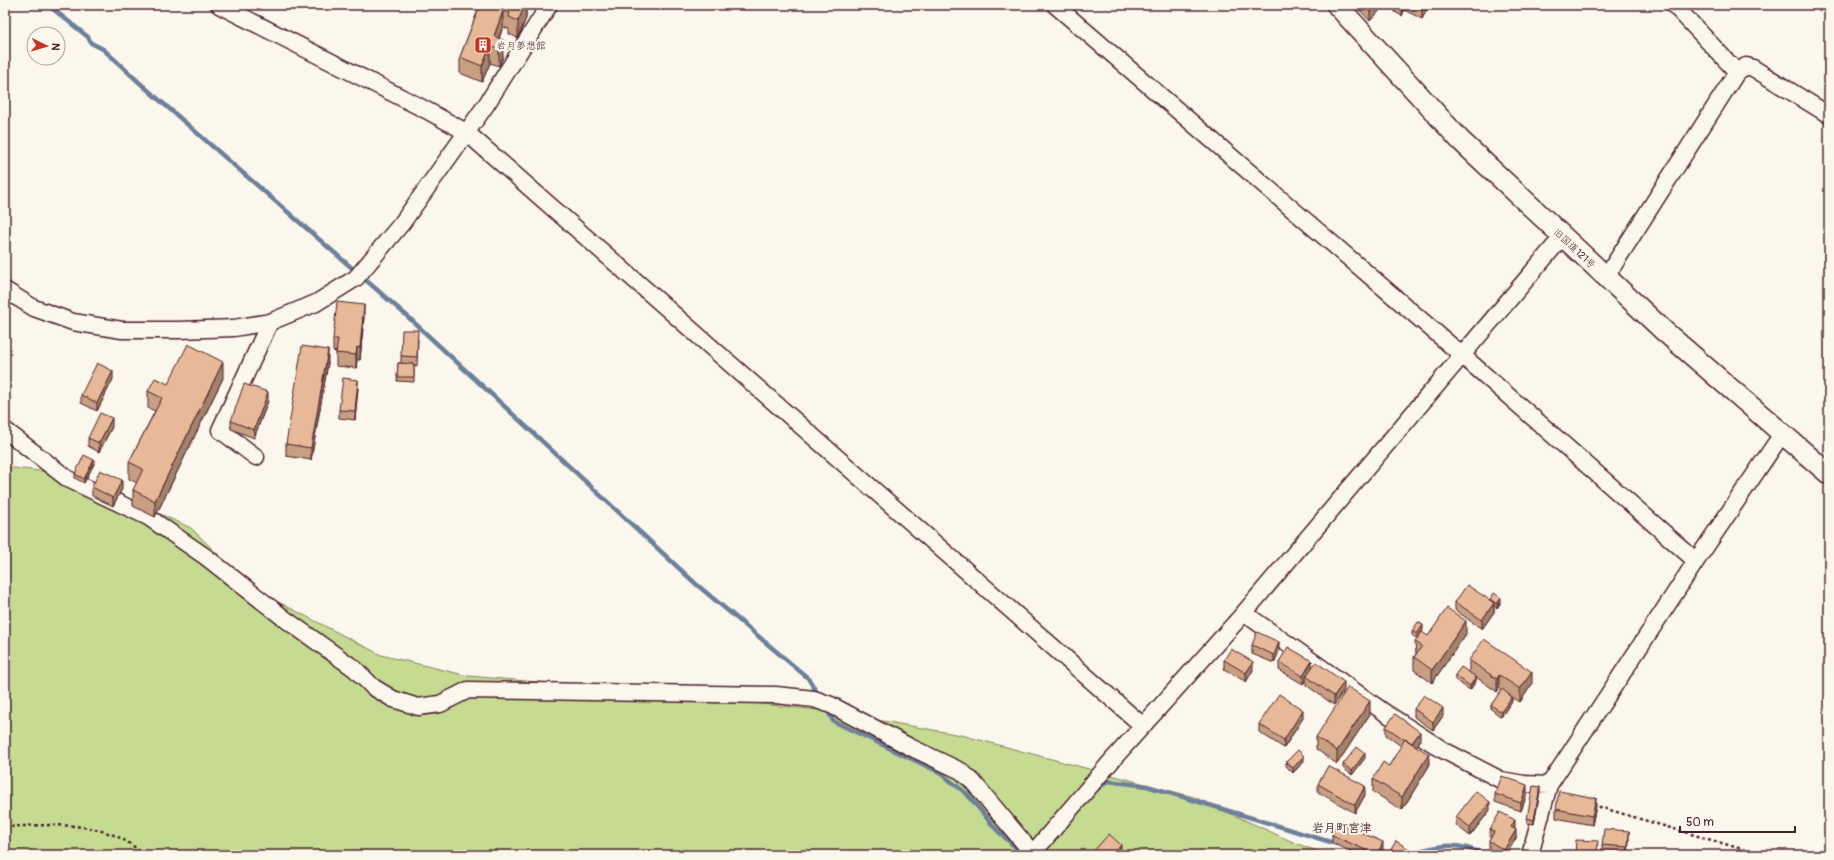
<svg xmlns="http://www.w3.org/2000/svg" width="1834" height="860" font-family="Pangolin,'Klee One',sans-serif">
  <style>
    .green { fill: #c5db91; stroke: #887d5e }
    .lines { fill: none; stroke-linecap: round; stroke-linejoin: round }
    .stream { stroke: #6d809b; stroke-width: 4.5 }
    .minor-casing { stroke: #4a1f2b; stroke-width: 19 }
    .tertiary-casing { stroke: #4a1f2b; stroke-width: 23 }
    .path { stroke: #4a1f2b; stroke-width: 2.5; stroke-dasharray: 3 3; stroke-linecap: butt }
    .minor { stroke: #fbf7ec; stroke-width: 16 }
    .tertiary { stroke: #fbf7ec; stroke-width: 20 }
    .wall { fill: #c89f83; stroke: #4a1f2b }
    .shaded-wall { fill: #a2826a; stroke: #4a1f2b }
    .building { fill: #e8b998; stroke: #4a1f2b }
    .labels { text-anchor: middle; stroke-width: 4; stroke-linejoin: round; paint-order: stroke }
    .poi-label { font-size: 10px; fill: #4a1f2b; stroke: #fbf7ec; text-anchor: start }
    .street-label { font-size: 10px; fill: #4a1f2b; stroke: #fbf7ec }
    .quarter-label { font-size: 12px; font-weight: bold; fill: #4a1f2b; stroke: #fbf7ec }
  </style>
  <rect width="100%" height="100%" fill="#fbf7ec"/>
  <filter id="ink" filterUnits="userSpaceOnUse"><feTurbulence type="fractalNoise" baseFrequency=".025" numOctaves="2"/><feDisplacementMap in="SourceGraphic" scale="8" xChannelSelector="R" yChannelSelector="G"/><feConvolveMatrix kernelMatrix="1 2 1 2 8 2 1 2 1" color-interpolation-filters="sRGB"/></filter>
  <g filter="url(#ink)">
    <!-- green -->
    <path class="green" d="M5,467L75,475L191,528L253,589L381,655L468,676L642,691L827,711L961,735L1194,797L1295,843L1328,855H5Z"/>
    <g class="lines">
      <!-- stream -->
      <path class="stream" d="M48,5L88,37L91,43L103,49L141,84L407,316L696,584L808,678L819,696
        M826,707L833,721L939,772L967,794L996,829L1024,855
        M1096,790L1108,781L1147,786L1337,844
        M1375,854L1391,855
        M1404,855C1436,846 1454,840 1485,855"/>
      <defs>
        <path id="minor" d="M219,5L426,110L466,132L1143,726
          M1055,5L1463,356L1696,561
          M1674,5L1737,72
          M1606,277L1737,72L1746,66L1753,68L1829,115
          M5,290L34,308L73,322L122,330H180L234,328L270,322L316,303L356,278L402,223L486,105L549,5
          M5,430L68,479L148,517L206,557L285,619L355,669L373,687L393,699L418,707L440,704L468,690L776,695L814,699L831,705L910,747L961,771L973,782L1034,855
          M256,457L220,430L270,322
          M1244,613L1384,712L1443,750L1501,780L1524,784L1549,785
          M1033,853L1114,758L1244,613L1563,236
          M1530,855L1549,785L1696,561L1782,434"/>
        <path id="tertiary" d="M1337,5L1460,140L1664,331L1829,474"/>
      </defs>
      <!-- minor casing -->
      <use href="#minor" class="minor-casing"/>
      <!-- tertiary casing -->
      <use href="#tertiary" class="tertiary-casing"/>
      <!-- path -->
      <path class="path" d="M1593,805L1762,855
        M5,827C45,825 93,820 129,843C134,846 139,851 143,855"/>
      <!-- minor -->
      <use href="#minor" class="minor"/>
      <!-- tertiary -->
      <use href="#tertiary" class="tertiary"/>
    </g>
    <!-- wall -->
    <path class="wall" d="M480,5L513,7L526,5V18L518,38L509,34V29L503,27L499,39L503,57L499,66L490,63L482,82L460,73V57Z
      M528,5H539L538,9Z
      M1355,5H1381V9L1370,21Z
      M1396,5H1429V6L1422,19L1404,10L1402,16L1395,12V8Z
      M364,317L360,360H357L356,368L336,366V352L333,351V339Z
      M418,339L417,366L414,365V382L397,381L398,363H401V356Z
      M328,363L311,460L286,456V444Z
      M223,378L155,517L133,506V490L137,483L129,479V462L155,411L148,408V391L168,384Z
      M113,379L97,411L81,403V395Z
      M358,388L355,420L339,418V410Z
      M268,401L254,438L231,429V421Z
      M112,427L99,452L88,446V438Z
      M94,464L84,483L75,478V474Z
      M92,487L122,489L113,506L92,496Z
      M1490,599L1501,602L1497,608L1494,606V612L1482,629L1455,610V602L1490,600Z
      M1423,630L1417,639L1412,635V631Z
      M1466,634L1432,683L1414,670V657L1416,654L1415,642L1428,636Z
      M1252,645L1279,651L1274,663L1252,654Z
      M1224,660L1253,670L1246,682L1224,669Z
      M1469,660L1532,684L1520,702L1512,697V701L1501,717L1491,709V705L1502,690L1499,688L1497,692L1476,677V681L1470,690L1455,680V675L1469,672Z
      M1279,662L1312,668L1344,690L1334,705L1306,685V680L1303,684L1279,670Z
      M1414,709L1443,716L1433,730L1414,717Z
      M1370,714L1337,764L1316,749V737Z
      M1303,718L1284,748L1259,732V724Z
      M1386,727L1420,741L1416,746L1429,766L1402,810L1373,792V779L1389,766L1401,746L1386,735Z
      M1365,758L1352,775L1343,768V764Z
      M1304,761L1293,773L1286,766V762Z
      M1318,784L1365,795L1355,813L1318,792Z
      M1540,791L1534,824L1527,823V818Z
      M1495,794H1527L1521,811L1495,802Z
      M1596,806L1592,825L1556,818V809Z
      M1490,810L1470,836L1456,825V817Z
      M1490,829H1515L1516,838L1506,855H1498L1489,850V841L1491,838H1490Z
      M1332,835L1383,851L1381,855H1359L1332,843Z
      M1629,839L1628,855L1602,853V845Z"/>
    <!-- shaded-wall -->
    <path class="shaded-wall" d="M525,5H526V18L518,38V21Z
      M1377,5H1381V9L1370,21V12Z
      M1425,5H1429V6L1422,19V10Z
      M1404,7V11L1402,16V11Z
      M503,11V27L495,48L494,36Z
      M503,40V57L499,66V50Z
      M490,46V63L482,82V66Z
      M364,305V317L360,360V348Z
      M357,347V360L356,368V355Z
      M328,350V363L311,460V448Z
      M223,362V378L155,517V501Z
      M113,371V379L97,411V403Z
      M358,380V388L355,420V411Z
      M268,392V401L254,438V430Z
      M112,418V427L99,452V443Z
      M94,460V464L84,483V479Z
      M122,480V489L113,506V498Z
      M1501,598V602L1497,608V604Z
      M1494,603V612L1482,629V620Z
      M1466,621V634L1432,683V670Z
      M1423,625V630L1417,639V634Z
      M1279,642V651L1274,663V655Z
      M1312,661V669L1306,676V680L1303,684V676Z
      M1253,662V670L1246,682V673Z
      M1532,672V684L1520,702V689Z
      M1499,675V688L1497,692V679Z
      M1476,677V681L1470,690V686Z
      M1344,682V690L1334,705V696Z
      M1512,697V701L1501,717V712Z
      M1370,701V714L1337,764V751Z
      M1443,708V716L1433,730V722Z
      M1303,710V718L1284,748V740Z
      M1420,732V741L1411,753V745Z
      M1365,753V758L1352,775V771Z
      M1429,754V766L1402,810V797Z
      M1304,756V761L1293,773V768Z
      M1527,785V794L1521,811V803Z
      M1365,786V795L1355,813V805Z
      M1540,787V791L1534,824V820Z
      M1596,798V806L1592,825V816Z
      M1490,802V810L1470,836V827Z
      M1515,820V829L1511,835V827Z
      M1516,830V838L1506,855H1504V850Z
      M1629,831V839L1628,855V847Z
      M1383,842V851L1381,855H1377Z
      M1121,845V853L1119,855H1112Z"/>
    <!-- building -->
    <path class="building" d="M480,5H509L513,7V5H525L518,21L509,17L510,13L503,11L494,36L503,40L499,50L490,46L482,66L460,57Z
      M1363,5H1377L1370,12Z
      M1396,5H1400L1404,7L1402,11L1395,8Z
      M1412,5H1425L1422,10Z
      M337,302L364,305L360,348L357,347L356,355L336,353L338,339H333Z
      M402,330H418L417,357L401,356Z
      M188,344L223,362L155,501L133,490L143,469L129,462L162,398L148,391L155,378L168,384Z
      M302,346L328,350L311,448L286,444Z
      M97,363L113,371L97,403L81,395Z
      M398,363L414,364V377H397Z
      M343,378L358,380L355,411L339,410Z
      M244,384L268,392L254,430L231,421Z
      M100,413L112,418L99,443L88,438Z
      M84,455L94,460L84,479L75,474Z
      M100,470L122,480L113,498L92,487Z
      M1467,585L1494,603L1482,620L1455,602Z
      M1494,593L1501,598L1497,604L1490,599Z
      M1447,608L1466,621L1432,670L1414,657L1422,646L1415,642L1422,632L1428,636Z
      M1418,622L1423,625L1417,634L1412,631Z
      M1257,632L1279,642L1274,655L1252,645Z
      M1484,639L1532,672L1520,689L1499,675L1497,679L1469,660Z
      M1288,647L1312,661L1303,676L1279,662Z
      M1231,649L1253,662L1246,673L1224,660Z
      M1316,662L1344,682L1334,696L1306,676Z
      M1461,667L1476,677L1470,686L1455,675Z
      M1348,687L1370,701L1337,751L1316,737Z
      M1502,689L1512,697L1501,712L1491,705Z
      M1279,694L1303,710L1284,740L1259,724Z
      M1424,695L1443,708L1433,722L1414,709Z
      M1395,714L1420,732L1412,743L1405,739V740L1386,727Z
      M1405,739L1429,754L1402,797L1373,779L1383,762L1389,766Z
      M1357,747L1365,753L1352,771L1343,764Z
      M1298,750L1304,756L1293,768L1286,762Z
      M1328,766L1365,786L1355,805L1318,784Z
      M1502,776L1527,785L1521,803L1495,794Z
      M1533,786L1540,787L1534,820L1527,818Z
      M1476,791L1490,802L1470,827L1456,817Z
      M1559,791L1596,798L1592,816L1556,809Z
      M1500,812L1515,820L1511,827L1516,830L1504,850L1489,841L1494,832L1490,829Z
      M1337,822L1383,842L1377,855L1332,835Z
      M1604,829L1629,831L1628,847L1602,845Z
      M1109,834L1121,845L1112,855H1090Z
      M1576,840L1598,841L1597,855H1575Z
      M1396,841L1419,855H1392L1389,853Z"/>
  </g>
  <!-- icons -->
  <defs>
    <symbol id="building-square" viewBox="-11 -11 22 22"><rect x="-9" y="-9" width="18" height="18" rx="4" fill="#c8321e" stroke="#fbf7ec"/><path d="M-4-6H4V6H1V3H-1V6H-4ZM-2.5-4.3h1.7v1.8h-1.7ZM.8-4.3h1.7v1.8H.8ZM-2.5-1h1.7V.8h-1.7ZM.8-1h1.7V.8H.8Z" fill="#fff"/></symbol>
  </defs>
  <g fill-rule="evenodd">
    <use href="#building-square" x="473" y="35" width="20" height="20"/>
  </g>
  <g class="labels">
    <!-- poi labels -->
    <g class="poi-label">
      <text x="496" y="49">岩月夢想館</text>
    </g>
    <!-- street labels -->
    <g class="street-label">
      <text transform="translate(1575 248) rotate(43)" y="4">旧国道121号</text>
    </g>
    <!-- quarter labels -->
    <g class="quarter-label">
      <text x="1342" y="832">岩月町宮津</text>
    </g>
  </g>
  <!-- margin -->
  <rect width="1834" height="860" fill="none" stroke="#fbf7ec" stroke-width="20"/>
  <rect x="10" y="10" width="1814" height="840" fill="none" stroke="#4a1f2b" stroke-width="1.5" filter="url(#ink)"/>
  <!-- north arrow -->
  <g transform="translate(46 46) rotate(95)"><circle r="19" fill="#fbf7ec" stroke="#b4a19f"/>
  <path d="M0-3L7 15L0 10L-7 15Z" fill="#c8321e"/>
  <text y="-6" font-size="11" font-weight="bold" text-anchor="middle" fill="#4a1f2b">N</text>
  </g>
  <!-- scale -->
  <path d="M1680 826v6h115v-6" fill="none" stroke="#4a1f2b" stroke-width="2"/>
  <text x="1686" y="826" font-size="12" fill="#4a1f2b" stroke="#fbf7ec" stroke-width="3" paint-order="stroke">50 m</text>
</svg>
